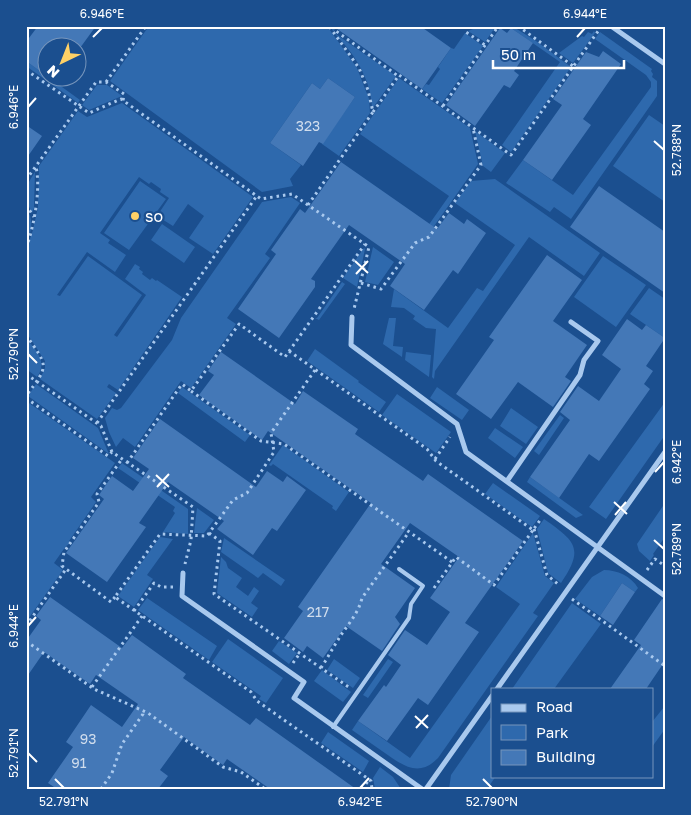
<svg xmlns="http://www.w3.org/2000/svg" width="691" height="815" font-family="'Golos Text',sans-serif">
  <style>
    .green { fill: #2e69ad }
    .building { fill: #4478b7 }
    .lines { fill: none; stroke-linecap: round; stroke-linejoin: round }
    .path { stroke: #a9c9ee; stroke-width: 3; stroke-dasharray: 2.5 4; stroke-linecap: butt }
    .service { stroke: #a9c9ee; stroke-width: 4 }
    .minor { stroke: #a9c9ee; stroke-width: 5 }
    .ticks { fill: none; stroke: #fff; stroke-width: 2 }
    .poi-dot { fill: #ffd166; stroke: #1b4f8f; stroke-width: 2 }
    .labels { text-anchor: middle; stroke-width: 4.5; stroke-linejoin: round; paint-order: stroke }
    .number-label { font-size: 14px; fill: #d0dded }
    .poi-label { font-size: 16px; fill: #fff; stroke: #1b4f8f; text-anchor: start }
    .neatline { fill: none; stroke: #fff; stroke-width: 2 }
    .ticks-label { font-size: 12px; text-anchor: middle; fill: #fff }
  </style>
  <rect width="100%" height="100%" fill="#1b4f8f"/>
  <!-- green -->
  <path class="green" d="M149,26H327L357,68L369,99L370,113L339,156L322,144L355,97L328,78L320,89L312,83L270,143L301,165L290,179L293,186L262,192L110,81Z
    M330,26H337L333,32L396,76L372,109C372,86 360,63 345,45C340,39 334,34 330,26Z
    M481,26H491L494,29L485,42L468,31Z
    M512,26L536,41L571,67L511,152L502,145L560,62L511,28Z
    M594,31L595,33L573,63L559,53L582,36L584,37L588,32L592,34Z
    M600,32L652,69L651,71L653,74L652,77L657,81V96L571,219L554,207L550,212L506,183L523,160L573,195L651,87V82L646,75L595,39Z
    M465,33L483,46L442,103L422,89L426,84L429,85L440,69L438,67L451,48L454,49Z
    M26,61L80,100L78,103L26,66Z
    M399,78L470,128L478,164L427,236L423,233L449,196L360,134Z
    M97,85H107L122,96L89,110L82,105Z
    M122,103L253,197L213,254L189,238L204,216L188,204L173,226L157,216L169,198L160,192L161,189L151,182L149,184L139,177L100,233L110,240L108,243L126,255L115,272L87,252L57,295L60,296L88,256L142,295L114,335L117,337L146,295L125,279L135,264L140,267L139,269L143,272L142,274L150,280L152,278L156,281L157,280L182,297L118,390L109,384L107,387L116,393L97,419L40,379L45,368V361L26,332V251L33,230L38,207L39,166L78,111L87,117Z
    M649,115L665,126V202L613,166Z
    M475,131L505,153L491,172L483,166Z
    M35,172L34,208L32,213C23,195 24,188 35,172Z
    M495,179L600,253L584,276L529,237L435,371L434,379L432,377L436,329L426,328L413,319L415,316L404,308L391,307L394,289L448,328L477,288L483,291L515,245L455,203L471,181Z
    M140,181L166,199L129,250L104,233Z
    M291,197L300,203L265,254L270,258L227,318L236,324L191,388L181,381L135,447L123,438L116,447L109,432L105,418L112,408L117,410L121,408L172,340L181,318L262,202Z
    M26,207C34,220 32,231 26,244Z
    M162,224L195,247L184,263L151,240Z
    M373,247L394,262L378,285L365,282Z
    M364,248L365,249L357,287L343,278Z
    M603,256L646,285L616,327L574,297Z
    M342,282L345,284L319,320L315,318H317Z
    M649,288L665,299V338L630,314Z
    M389,318H396L393,346L403,347L402,357L383,344Z
    M26,338C36,350 48,362 37,377L26,369Z
    M315,349L359,381L358,382L386,402L379,412L307,361Z
    M406,352L431,355L429,377L405,360Z
    M36,384L98,428L109,454L28,396Z
    M182,387L250,435L245,442L178,393Z
    M437,387L469,410L462,420L430,398Z
    M397,394L451,432L436,453L382,415Z
    M26,401L115,463L91,497L96,502L69,541L70,542L68,545L66,546L54,563L63,570L26,622Z
    M665,402V435L606,519L589,507Z
    M511,408L538,427L526,444L500,426Z
    M560,415L564,418L539,455L534,451Z
    M495,428L523,447L515,458L488,438Z
    M283,445L349,492L336,511L332,508L333,506L273,464L271,466L269,465Z
    M122,463L188,509V534L163,532L175,513L173,511L175,507L118,468Z
    M530,477L583,515L576,518L527,482Z
    M493,483L540,516L532,527L485,494Z
    M665,503V537L653,554L654,555L650,561L639,551L637,544Z
    M197,508L214,520L204,533H194Z
    M544,519C575,541 585,548 561,583L548,573L537,529Z
    M533,533L545,576L554,583L533,613L538,616L438,758C418,779 401,764 382,751C372,744 362,737 352,730L358,721L410,758L520,604L496,587Z
    M160,537L173,539L147,575L153,579L134,607L118,596Z
    M224,538L285,580L281,586L263,573L258,578L221,552Z
    M221,557L226,562L228,568L242,578L236,587L248,596L254,587L259,591L251,603L258,608L252,617L217,593Z
    M604,570C617,570 631,576 638,588L635,592L622,583L600,616L575,599L592,577Z
    M147,598L217,646L209,660L138,610Z
    M572,603L601,624L554,689H512Z
    M228,639L283,678L266,703L259,699L261,696L212,662Z
    M279,641L297,653L289,664L272,651Z
    M334,659L360,678L353,688L327,670Z
    M388,659L393,662L368,698L363,695Z
    M322,670L351,692L343,702L314,681Z
    M664,707L665,729L652,747V722Z
    M492,716V776H496L487,789H449L451,775Z
    M328,732L369,761L363,772L321,743Z
    M380,767L393,777L401,789H375L373,778Z"/>
  <!-- building -->
  <path class="building" d="M38,26H96L80,48H48V77L26,61V42Z
    M333,26H420L451,48L422,89Z
    M500,28L507,33L511,28L533,43L514,71L519,75L510,88L504,85L475,126L446,105Z
    M603,51L621,64L583,119L591,125L552,180L523,160L562,105L553,99L586,52L599,57Z
    M328,78L355,97L323,144L319,142L303,166L270,143L312,83L320,89Z
    M26,125L42,136L26,159Z
    M341,162L437,229L449,213L464,224L467,219L486,233L458,274L453,270L424,310L390,286L405,264L349,225L311,279L315,281V287L279,338L238,309L276,254L271,250L300,209L305,213Z
    M599,186L665,232V293L570,227Z
    M547,255L582,280L553,321L587,345L565,377L571,381L553,407L518,382L491,419L456,394L494,340L489,337Z
    M627,319L642,330L646,325L665,338L646,366L653,371L644,384L650,389L599,461L589,454L559,498L530,477L570,420L560,412L578,386L599,401L621,369L602,355Z
    M221,352L295,404L303,391L358,429L355,434L423,481L428,474L523,541L465,623L479,632L428,705L418,698L387,741L358,721L384,685L386,687L401,665L388,655L405,630L427,645L450,612L430,598L459,557L410,523L381,564L415,588L395,617L400,624L382,651L346,626L323,658L307,646L303,652L284,638L303,611L298,607L371,503L268,431L262,440L199,395L214,375L208,371Z
    M160,419L256,487L267,471L283,482L287,476L306,490L277,531L272,528L253,555L217,529L224,521L168,482L139,523L146,527L107,582L66,553L104,499L99,495L112,476L133,491L149,469L133,458Z
    M622,583L635,592L613,625L600,616Z
    M50,597L122,648L132,635L186,674L183,678L250,725L256,718L356,789H270L227,759L223,765L184,737L160,770L168,776L158,789H57L48,783L73,747L66,742L91,705L122,727L138,704L96,675L90,684L44,652L26,678V641L41,620L36,616Z
    M662,599L665,600V661L646,689H610L641,645L634,640Z"/>
  <g class="lines">
    <!-- path -->
    <path class="path" d="M339,26L336,31L398,76
      M467,26L466,32L485,45
      M518,26L573,66
      M26,70L89,113L121,99L261,199L292,194L369,247L354,309
      M106,82L146,26
      M443,106L497,28L496,26
      M373,112L399,75L511,155L601,27
      M26,180L96,82H106L124,94L123,101
      M26,205L34,217
      M308,205L373,112L368,90L359,68L329,26
      M26,248C34,227 41,189 36,167
      M361,283L381,289L415,243L429,237L481,165L473,128
      M26,335C48,367 50,364 26,396
      M289,351L427,449L436,461L533,530L541,519
      M315,370L271,433L274,452L247,493L233,500L207,536L160,534L115,597L251,692L257,701L367,778L371,781L372,789
      M26,374L101,426L112,452L193,507L191,540L185,564
      M191,391L261,441L284,444L452,562
      M26,398L108,456L112,452
      M97,423L256,197
      M435,459L450,437
      M127,463L182,384L191,391L239,324L285,357L365,244
      M534,529L547,575L559,585
      M209,533L220,541L214,594L350,688
      M647,570L655,559L665,566
      M434,588L456,557L494,585L533,530
      M115,597L111,602L62,566L64,552L99,502L97,494L122,459
      M572,599L665,666
      M134,611L154,583L161,587H173
      M26,626L66,569
      M26,641L94,689L148,713L223,767L241,772L265,789
      M293,663L300,653
      M321,668C327,659 332,649 338,640C346,626 358,615 362,598L409,532
      M92,687L142,616
      M101,789L112,773L122,744L143,714V711
      M362,789L369,780"/>
    <!-- service -->
    <path class="service" d="M333,727L409,618L411,604L423,586L399,569"/>
    <!-- minor -->
    <path class="minor" d="M611,26L665,64
      M352,317L351,345L457,424L466,452L665,596
      M507,481L580,375L584,360L598,341L571,322
      M183,573L182,596L304,682L294,698L422,789
      M497,689L665,452
      M426,789L492,696"/>
  </g>
  <!-- ticks -->
  <path class="ticks" d="M93,37L102,28M577,37L585,28M28,107L36,98M654,141L664,150M355,261L368,273M356,274L368,261M28,354L37,363M655,472L664,462M156,475L169,487M157,487L169,474M614,502L627,514M615,515L626,502M654,540L664,549M28,626L36,617M415,716L428,728M416,728L428,715M28,753L37,762M55,779L64,788M483,779L492,788M360,788L369,778"/>
  <!-- markers -->
  <circle class="poi-dot" cx="135" cy="216" r="5"/>
  <g class="labels">
    <!-- number labels -->
    <g class="number-label">
      <text x="308" y="131">323</text>
      <text x="318" y="617">217</text>
      <text x="88" y="744">93</text>
      <text x="79" y="768">91</text>
    </g>
    <!-- poi labels -->
    <g class="poi-label">
      <text x="145" y="222">so</text>
    </g>
  </g>
  <!-- border -->
  <rect width="691" height="815" fill="none" stroke="#1b4f8f" stroke-width="55"/>
  <!-- legend -->
  <rect x="491" y="688" width="162" height="90" fill="#1b4f8f" stroke="#7695bc"/>
  <rect x="501" y="704" width="25" height="8" fill="#a9c9ee" stroke="#7695bc"/>
  <text x="536" y="712" font-size="15" fill="#ffffff">Road</text>
  <rect x="501" y="725" width="25" height="15" fill="#2e69ad" stroke="#7695bc"/>
  <text x="536" y="738" font-size="15" fill="#ffffff">Park</text>
  <rect x="501" y="750" width="25" height="15" fill="#4478b7" stroke="#7695bc"/>
  <text x="536" y="762" font-size="15" fill="#ffffff">Building</text>
  <!-- north arrow -->
  <g transform="translate(62 62) rotate(223)"><circle r="24" fill="#1b4f8f" stroke="#7695bc"/>
  <path d="M0-4L9 19L0 12L-9 19Z" fill="#ffd166"/>
  <text y="-8" font-size="14" font-weight="bold" text-anchor="middle" fill="#ffffff">N</text>
  </g>
  <!-- scale -->
  <path d="M493 60v8h131v-8" fill="none" stroke="#ffffff" stroke-width="2.5"/>
  <text x="501" y="60" font-size="15" fill="#ffffff" stroke="#1b4f8f" stroke-width="4" paint-order="stroke">50 m</text>
  <rect x="28" y="28" width="636" height="760" class="neatline"/>
  <g class="ticks-label">
    <text x="102" y="18">6.946°E</text>
    <text x="585" y="18">6.944°E</text>
    <text transform="translate(14 107) rotate(-90)" y="4">6.946°E</text>
    <text transform="translate(677 150) rotate(-90)" y="4">52.788°N</text>
    <text transform="translate(14 354) rotate(-90)" y="4">52.790°N</text>
    <text transform="translate(677 462) rotate(-90)" y="4">6.942°E</text>
    <text transform="translate(677 549) rotate(-90)" y="4">52.789°N</text>
    <text transform="translate(14 626) rotate(-90)" y="4">6.944°E</text>
    <text transform="translate(14 753) rotate(-90)" y="4">52.791°N</text>
    <text x="64" y="806">52.791°N</text>
    <text x="360" y="806">6.942°E</text>
    <text x="492" y="806">52.790°N</text>
  </g>
</svg>
